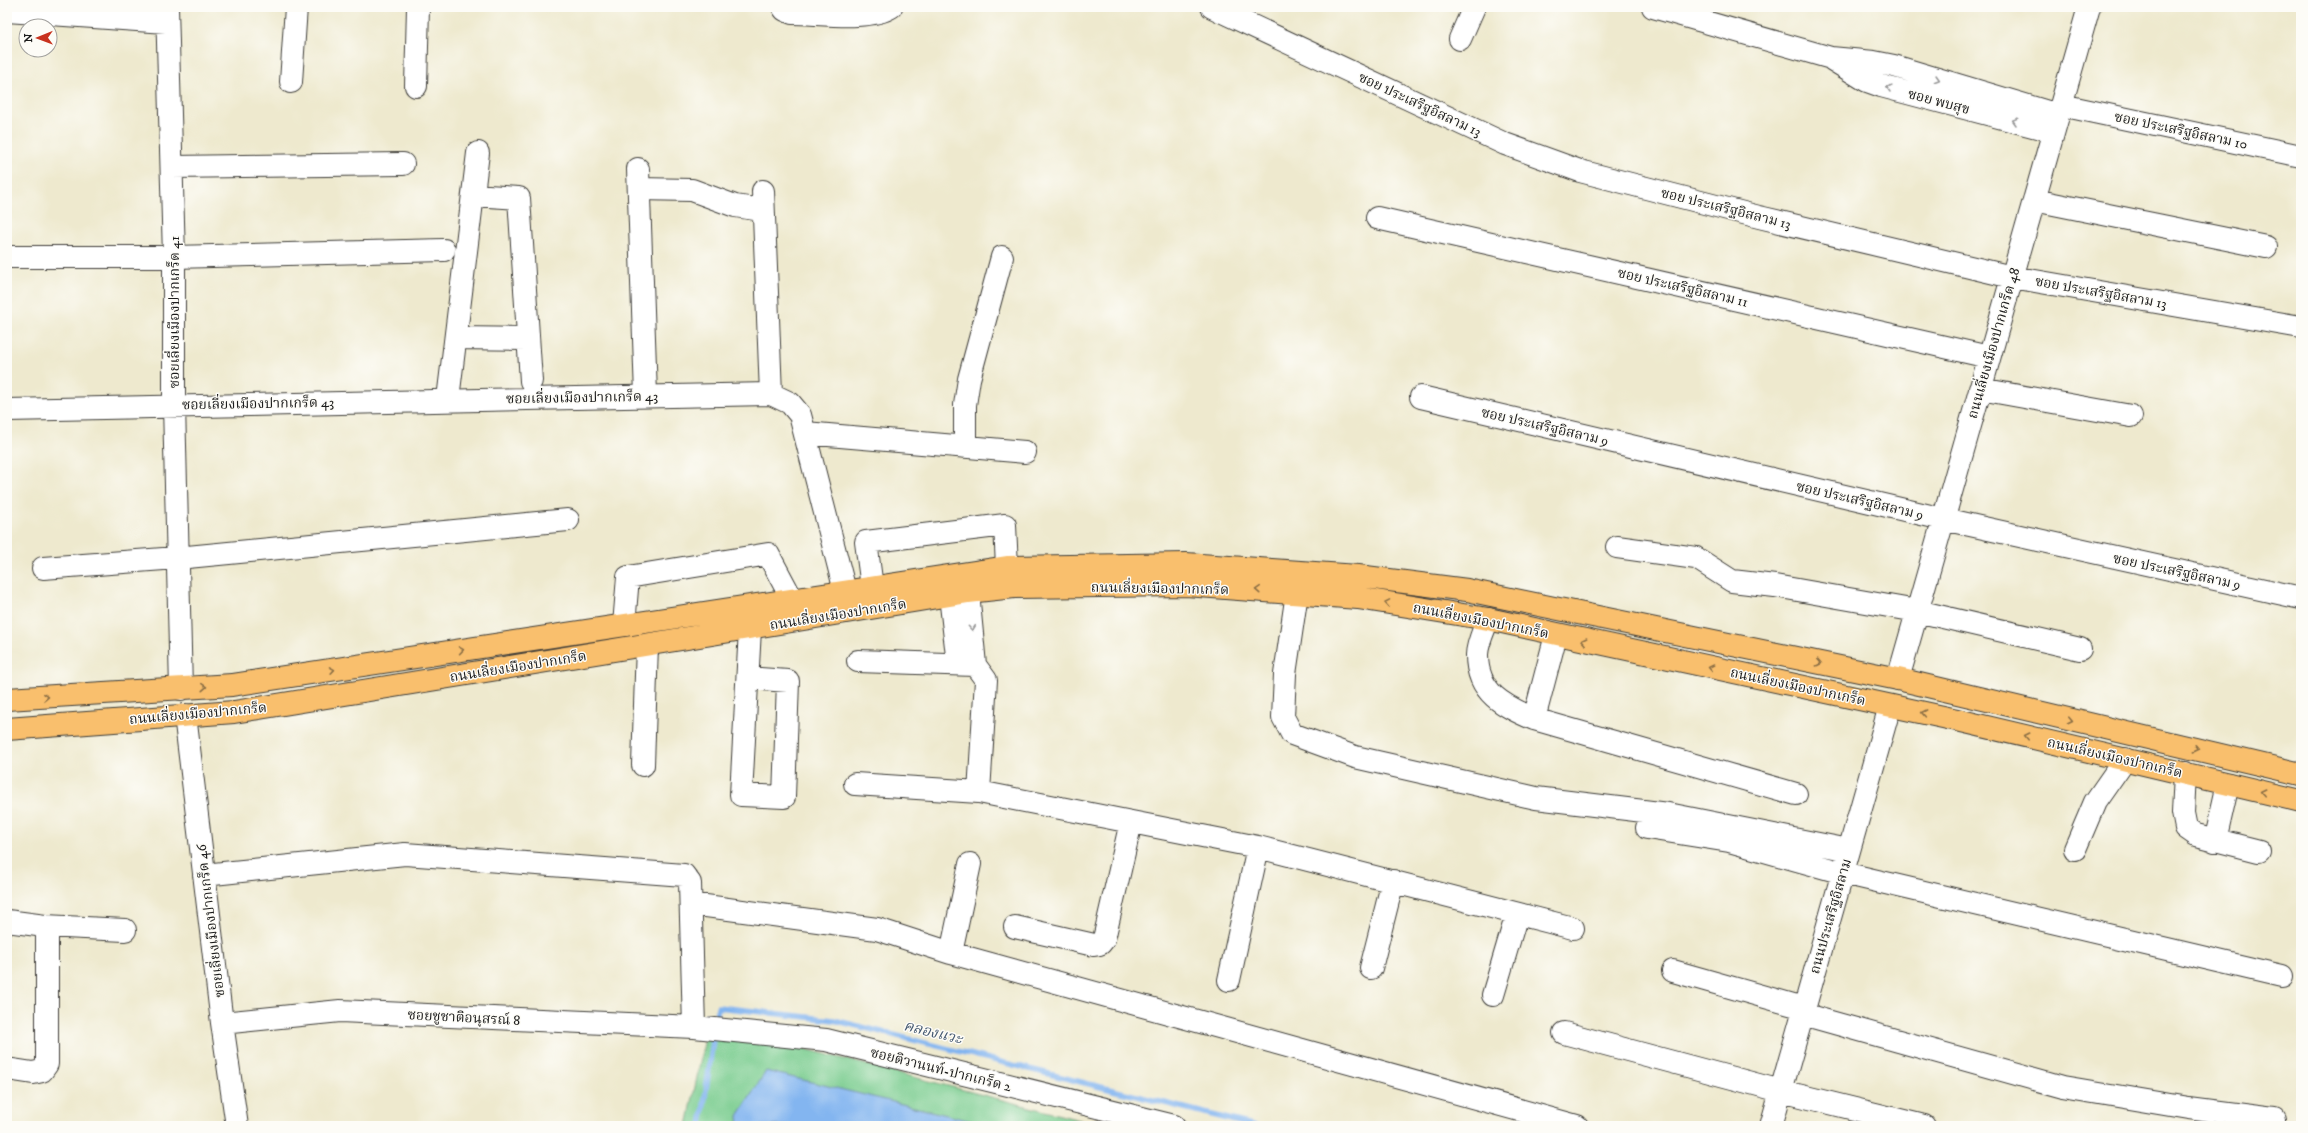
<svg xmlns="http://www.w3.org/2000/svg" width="2308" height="1133" font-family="'IM FELL DW Pica','Noto Serif Thai',serif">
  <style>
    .green { fill: #78cc8e; stroke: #4a7455 }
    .water { fill: #83b5f0; stroke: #506886 }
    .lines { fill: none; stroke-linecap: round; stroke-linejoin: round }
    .stream { stroke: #83b5f0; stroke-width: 5.5 }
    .minor-casing { stroke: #3c3b37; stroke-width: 24 }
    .major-casing { stroke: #3c3b37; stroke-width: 24 }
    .minor { stroke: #fff; stroke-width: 22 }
    .major { stroke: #f9bf6d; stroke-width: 22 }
    .oneway { stroke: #999 }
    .oneway2 { stroke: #8a6e44 }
    .labels { text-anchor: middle; stroke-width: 3; stroke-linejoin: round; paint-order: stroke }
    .street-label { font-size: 14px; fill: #1c1c1c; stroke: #fdfcf7 }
    .water-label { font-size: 15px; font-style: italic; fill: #455971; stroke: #fdfcf7 }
  </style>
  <rect width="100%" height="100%" fill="#fdfcf7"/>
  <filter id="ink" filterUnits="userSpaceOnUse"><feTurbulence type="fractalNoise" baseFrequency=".025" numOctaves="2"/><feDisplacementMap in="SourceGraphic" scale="8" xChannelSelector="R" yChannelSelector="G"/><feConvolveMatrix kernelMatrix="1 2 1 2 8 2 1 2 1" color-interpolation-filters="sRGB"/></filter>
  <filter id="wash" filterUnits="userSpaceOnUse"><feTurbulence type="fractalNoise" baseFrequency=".012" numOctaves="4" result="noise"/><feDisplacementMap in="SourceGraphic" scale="16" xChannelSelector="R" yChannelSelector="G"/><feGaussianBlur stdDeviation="0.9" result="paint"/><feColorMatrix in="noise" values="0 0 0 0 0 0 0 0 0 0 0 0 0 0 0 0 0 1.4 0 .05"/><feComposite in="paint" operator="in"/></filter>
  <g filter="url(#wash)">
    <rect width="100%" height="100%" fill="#eee9ce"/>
    <!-- green -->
    <path class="green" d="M706,1033L786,1044L1103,1126H687Z"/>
    <!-- water -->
    <path class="water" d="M766,1071L992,1126H739L738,1116Z"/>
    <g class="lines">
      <!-- stream -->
      <path class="stream" d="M715,1025L718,1007L834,1020L1256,1126
        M701,1126L714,1033"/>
    </g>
  </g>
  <g filter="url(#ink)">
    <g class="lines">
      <defs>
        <path id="minor" d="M167,7L174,257V405L181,689
          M783,7L785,10L792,13C819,13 869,21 891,7
          M1212,7L1505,144L1580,171L1759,217L2012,277L2301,327
          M1653,7L1831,58L1874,62L1894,66L2058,115
          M7,11L166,22
          M1460,39L1474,7
          M1833,60L1867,81L1881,86L2052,131
          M291,82L296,7
          M416,86L418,7
          M2061,105L2301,156
          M172,167L403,164
          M638,169L646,395
          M639,189L692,190L735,206L762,210
          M763,191L771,394
          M473,195L519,198L531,381
          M2034,200L2266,247
          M1377,218L1989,357
          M7,257H174L444,250
          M456,338L527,339
          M1980,389L2131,416
          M1421,397L1943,519L2301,598
          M448,399L478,153
          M7,410L771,394L790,403L800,415L845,591
          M805,433L1025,452
          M965,446V405L969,379L1002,257
          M1617,547L1696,558L1732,581L1775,586L1917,611L2080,649
          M43,568L177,558L568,520
          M872,587L866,542L1005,525L1007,567
          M968,592L975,665
          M1297,593L1285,674L1283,717L1292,734L1355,757L1536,798L1668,814L1849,850
          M950,596L958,664
          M1488,619C1484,630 1477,644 1477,655C1477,693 1504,706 1534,719L1796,794
          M624,625L628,577L768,554L792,599
          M858,661L975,665L986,680L979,792
          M748,678L788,681L784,797L741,795L750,629
          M1898,679L2089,7
          M185,715L222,1023L237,1126
          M1534,719L1556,635
          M643,765L647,645
          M2185,773L2183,813L2186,828L2196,835L2259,851
          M855,784L979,792L1258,847L1573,928
          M1647,828L1729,841L1843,873L2282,976
          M2215,841L2228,784
          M2075,849L2095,802L2125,759
          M204,875L405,854L684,875L690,883L694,1027
          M691,904L877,929L951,953L1577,1126
          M7,921L45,926L47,936V1064L42,1071L33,1073L7,1069
          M45,926L125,930
          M1015,927L1094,945L1100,944L1104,939L1131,822
          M951,953L970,864
          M1371,968L1393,881
          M1673,971L1804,1008
          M1229,980L1258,847
          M1493,995L1517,914
          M1802,1014L2063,1087L2188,1108L2274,1119
          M222,1023L340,1011L694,1027L826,1040L1174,1126
          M1564,1033L1781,1091L1924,1126
          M1771,1126L1890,706"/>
        <path id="major" d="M7,699L232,685L1007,567L1186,564L1358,576L1467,590L1898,679L2301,774
          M7,729L234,712L968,592L1014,587L1186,585L1358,598L1488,619L1957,720L2301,801"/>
      </defs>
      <!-- minor casing -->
      <use href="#minor" class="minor-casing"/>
      <!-- major casing -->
      <use href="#major" class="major-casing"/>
      <!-- minor -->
      <use href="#minor" class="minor"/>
      <!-- major -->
      <use href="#major" class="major"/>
    </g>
    <!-- one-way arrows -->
    <defs><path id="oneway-chevron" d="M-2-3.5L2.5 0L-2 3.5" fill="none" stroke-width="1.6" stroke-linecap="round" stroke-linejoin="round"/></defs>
    <g class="oneway">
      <use href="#oneway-chevron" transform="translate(1937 79) rotate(16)"/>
      <use href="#oneway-chevron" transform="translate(1889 88) rotate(-165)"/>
      <use href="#oneway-chevron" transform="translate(2015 121) rotate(-165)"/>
      <use href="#oneway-chevron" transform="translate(972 628) rotate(85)"/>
    </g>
    <g class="oneway2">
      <use href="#oneway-chevron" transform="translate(1258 590) rotate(-176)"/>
      <use href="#oneway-chevron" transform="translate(1387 603) rotate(-170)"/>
      <use href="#oneway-chevron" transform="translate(1584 641) rotate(-168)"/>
      <use href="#oneway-chevron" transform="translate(461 650) rotate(-9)"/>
      <use href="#oneway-chevron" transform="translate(1819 663) rotate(12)"/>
      <use href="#oneway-chevron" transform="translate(1711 668) rotate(-168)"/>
      <use href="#oneway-chevron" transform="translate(332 670) rotate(-9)"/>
      <use href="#oneway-chevron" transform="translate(204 687) rotate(-4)"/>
      <use href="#oneway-chevron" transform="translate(46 697) rotate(-3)"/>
      <use href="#oneway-chevron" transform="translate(1924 713) rotate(-169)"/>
      <use href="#oneway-chevron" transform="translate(2070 720) rotate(13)"/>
      <use href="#oneway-chevron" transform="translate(2027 736) rotate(-167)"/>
      <use href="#oneway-chevron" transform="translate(2196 749) rotate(13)"/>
      <use href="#oneway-chevron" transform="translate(2263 792) rotate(-167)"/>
    </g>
  </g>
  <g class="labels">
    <!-- street labels -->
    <g class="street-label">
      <text transform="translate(1939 101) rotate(15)" y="5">ซอย พบสุข</text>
      <text transform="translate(1420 104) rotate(25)" y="5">ซอย ประเสริฐอิสลาม 13</text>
      <text transform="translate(2181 130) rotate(12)" y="5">ซอย ประเสริฐอิสลาม 10</text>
      <text transform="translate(1726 208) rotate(14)" y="5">ซอย ประเสริฐอิสลาม 13</text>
      <text transform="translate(1683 287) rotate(13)" y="5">ซอย ประเสริฐอิสลาม 11</text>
      <text transform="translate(2101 292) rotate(10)" y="5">ซอย ประเสริฐอิสลาม 13</text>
      <text transform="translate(174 312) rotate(-90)" y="5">ซอยเลี่ยงเมืองปากเกร็ด 41</text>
      <text transform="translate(1993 343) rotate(-74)" y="5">ถนนเลี่ยงเมืองปากเกร็ด 48</text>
      <text transform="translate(582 397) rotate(-1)" y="5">ซอยเลี่ยงเมืองปากเกร็ด 43</text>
      <text transform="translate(258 403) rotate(-1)" y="5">ซอยเลี่ยงเมืองปากเกร็ด 43</text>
      <text transform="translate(1545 426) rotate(13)" y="5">ซอย ประเสริฐอิสลาม 9</text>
      <text transform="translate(1860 500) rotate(13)" y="5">ซอย ประเสริฐอิสลาม 9</text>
      <text transform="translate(2177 571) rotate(12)" y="5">ซอย ประเสริฐอิสลาม 9</text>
      <text transform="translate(1160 588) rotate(1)" y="5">ถนนเลี่ยงเมืองปากเกร็ด</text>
      <text transform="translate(838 614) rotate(-9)" y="5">ถนนเลี่ยงเมืองปากเกร็ด</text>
      <text transform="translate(1481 620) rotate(11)" y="5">ถนนเลี่ยงเมืองปากเกร็ด</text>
      <text transform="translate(518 666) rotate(-9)" y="5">ถนนเลี่ยงเมืองปากเกร็ด</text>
      <text transform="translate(1798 686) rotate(12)" y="5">ถนนเลี่ยงเมืองปากเกร็ด</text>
      <text transform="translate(198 713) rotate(-5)" y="5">ถนนเลี่ยงเมืองปากเกร็ด</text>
      <text transform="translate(2115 757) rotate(13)" y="5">ถนนเลี่ยงเมืองปากเกร็ด</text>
      <text transform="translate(1830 916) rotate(-74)" y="5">ถนนประเสริฐอิสลาม</text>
      <text transform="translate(210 921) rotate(-97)" y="5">ซอยเลี่ยงเมืองปากเกร็ด 46</text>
      <text transform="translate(464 1017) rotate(3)" y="5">ซอยชูชาติอนุสรณ์ 8</text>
      <text transform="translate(941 1069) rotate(14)" y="5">ซอยติวานนท์-ปากเกร็ด 2</text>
    </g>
    <!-- water labels -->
    <g class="water-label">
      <text transform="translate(933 1032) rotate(14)" y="5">คลองแวะ</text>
    </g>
  </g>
  <!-- margin -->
  <rect width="2308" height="1133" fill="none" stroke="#fdfcf7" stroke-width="24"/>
  <!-- north arrow -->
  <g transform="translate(38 38) rotate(269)"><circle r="19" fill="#fdfcf7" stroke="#a3a29f"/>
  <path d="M0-3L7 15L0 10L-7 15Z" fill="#c8321e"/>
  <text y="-6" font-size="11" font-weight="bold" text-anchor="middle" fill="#1c1c1c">N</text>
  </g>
</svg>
